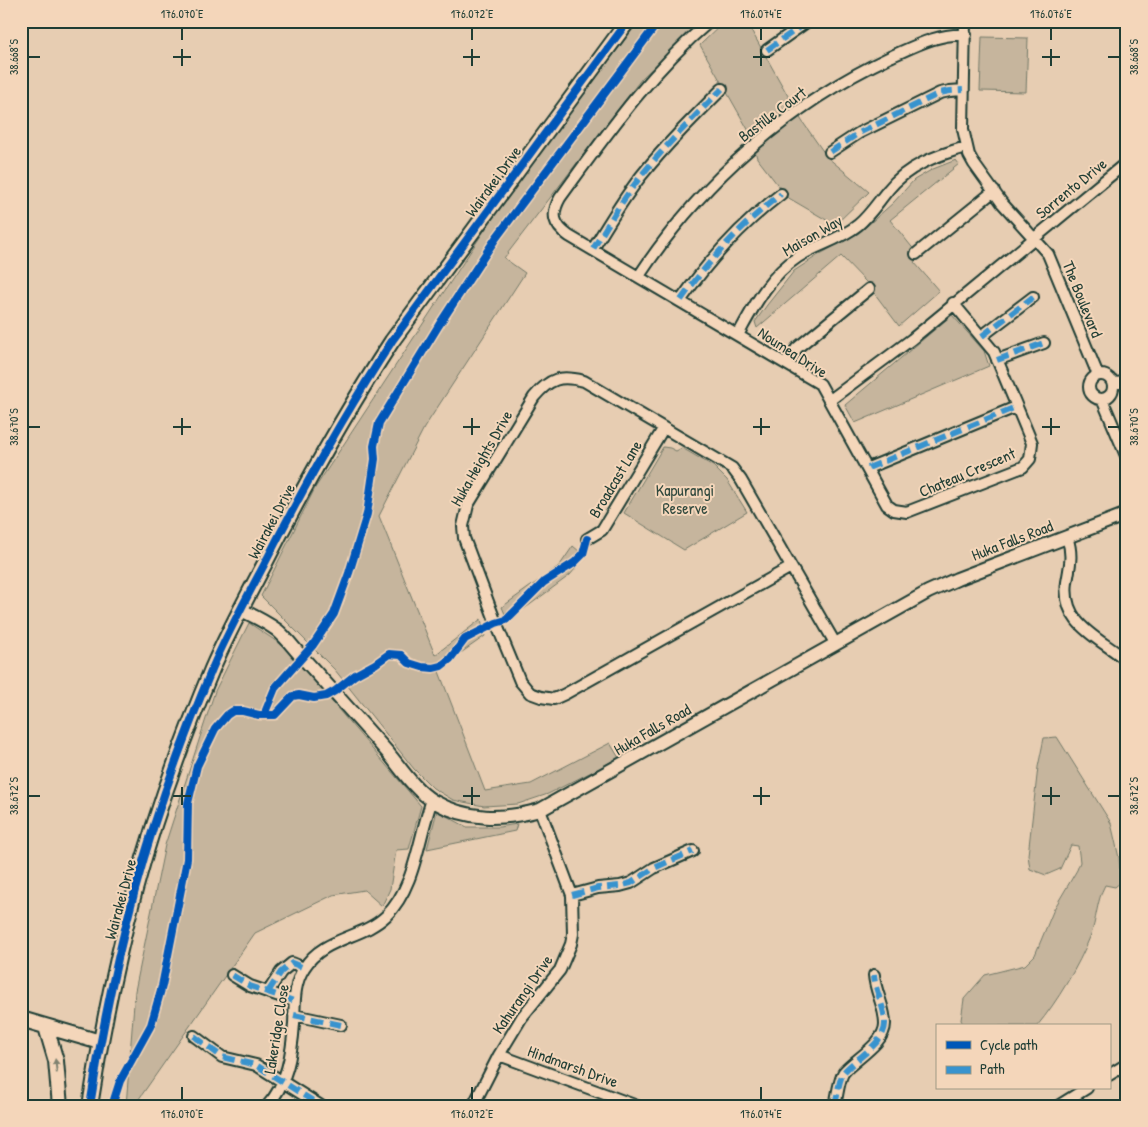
<svg xmlns="http://www.w3.org/2000/svg" width="1148" height="1127" font-family="'Patrick Hand',sans-serif">
  <style>
    .green { fill: #c6b59d; stroke: #727968 }
    .lines { fill: none; stroke-linecap: round; stroke-linejoin: round }
    .minor-casing { stroke: #1f3d34; stroke-width: 14 }
    .tertiary-casing { stroke: #1f3d34; stroke-width: 16 }
    .secondary-casing { stroke: #1f3d34; stroke-width: 18 }
    .minor { stroke: #f4d6ba; stroke-width: 10 }
    .tertiary { stroke: #f4d6ba; stroke-width: 12 }
    .secondary { stroke: #f4d6ba; stroke-width: 14 }
    .quiet { stroke: #3993ce; stroke-width: 6; stroke-dasharray: 12 6; stroke-linecap: butt }
    .cycleway-casing { stroke: #f4d6ba; stroke-width: 11 }
    .cycleway { stroke: #0057b8; stroke-width: 8 }
    .oneway { fill: #7f8270 }
    .ticks { fill: none; stroke: #1f3d34; stroke-width: 2 }
    .labels { text-anchor: middle; stroke-width: 4; stroke-linejoin: round; paint-order: stroke }
    .street-label { font-size: 16px; fill: #1f3d34; stroke: #f4d6ba }
    .park-label { font-size: 16px; fill: #30493e; stroke: #f4d6ba }
    .neatline { fill: none; stroke: #1f3d34; stroke-width: 2 }
    .ticks-label { font-size: 12px; text-anchor: middle; fill: #1f3d34 }
  </style>
  <rect width="100%" height="100%" fill="#e7cdb2"/>
  <filter id="ink" filterUnits="userSpaceOnUse"><feTurbulence type="fractalNoise" baseFrequency=".02" numOctaves="2"/><feDisplacementMap in="SourceGraphic" scale="10" xChannelSelector="R" yChannelSelector="G"/><feConvolveMatrix kernelMatrix="1 2 1 2 8 2 1 2 1" color-interpolation-filters="sRGB"/></filter>
  <g filter="url(#ink)">
    <!-- green -->
    <path class="green" d="M639,21H703L642,78L504,258L525,273L424,428L379,516L435,655L481,619L485,636L438,669L485,791L531,784L610,743L619,758L548,794L518,804L484,806L453,800L433,788L414,769L335,670L261,596L315,488L505,199Z
      M725,21H746L802,121L827,157L869,192L835,225L787,197L757,158L750,133L700,45Z
      M982,37L1028,38L1026,92L980,91Z
      M956,160L959,164L890,220L920,257L914,262L939,291L899,326L866,282L841,256L757,328L755,322L767,305L794,271L820,254L859,233L893,203L914,180L933,169Z
      M952,315L984,351L989,366L855,423L845,405Z
      M663,447L670,448L676,451L682,448L713,466L727,480L747,512L684,550L624,513Z
      M573,546L580,552L587,555L570,575L508,621L502,607L560,565Z
      M249,623L285,647L421,806L409,849L396,850L390,889L382,906L364,890L333,895L255,933L134,1106H126L135,991L165,845L215,691Z
      M1057,737L1111,823L1119,858L1121,882L1115,887L1105,885C1096,902 1097,920 1090,937C1079,965 1057,1002 1037,1026H964L961,1020L964,999L985,975L1025,965L1035,955L1054,909L1077,870L1080,862L1078,846L1071,845L1060,869L1046,875L1030,869L1028,855L1038,767L1044,738Z
      M437,811L467,827H499L517,824L515,831L427,849Z"/>
    <g class="lines">
      <defs>
        <path id="minor" d="M710,21C650,72 606,135 560,198C551,214 553,225 569,236L820,384L887,505L894,510L907,512L1023,467L1030,459L1032,443L994,352L953,303
          M965,21L963,129L969,155L974,164L1002,203L1048,254L1098,375
          M767,50L808,21
          M830,152L859,133L940,93L950,91L963,90
          M593,249C608,224 623,199 641,176C666,145 694,117 722,89
          M916,254L994,191
          M639,276C701,182 788,105 890,57C915,46 938,33 966,35
          M681,300C709,260 742,224 781,194
          M738,335C754,306 769,276 798,257C818,244 838,241 858,225C870,215 878,202 888,190C907,166 937,155 966,147
          M982,336L1033,297
          M997,360L1044,343
          M786,363L797,348L869,289
          M1089 387a12 12 0 1 1 24 0a12 12 0 1 1-24 0Z
          M1112,382L1119,383L1127,380
          M1102,399L1127,458
          M830,400L912,339L1127,162
          M868,468L1016,407
          M1067,537C1073,554 1070,565 1067,582C1061,626 1101,638 1127,661
          M587,539L602,530L663,429
          M791,567L565,694L554,699L541,697L530,693L520,681L496,623L464,538L463,526L468,505L534,397C550,378 560,375 584,381L732,468L741,480L835,643
          M572,895L598,888L620,886L631,883L654,868L693,851
          M232,975L250,986L294,1001
          M268,992L281,972L292,963L304,968
          M294,1015L341,1025
          M194,1036L222,1057L256,1065L321,1106
          M499,1055L637,1106
          M1109,1075L1127,1064
          M267,1106C287,1085 292,1053 294,1024C295,1005 293,985 304,968C323,937 362,939 386,916C416,886 418,838 432,800
          M473,1106L499,1055L522,1017L560,970L571,944L573,934L572,895L540,810
          M835,1106C837,1098 839,1078 844,1072C855,1059 885,1043 885,1024C885,1006 875,992 874,975
          M1058,1106L1087,1088"/>
        <path id="tertiary" d="M241,610C254,616 266,622 277,630C287,638 294,649 303,658C332,690 361,722 389,754C402,770 415,790 433,801C468,821 502,820 540,810L928,592L957,579L1127,514"/>
        <path id="secondary" d="M21,1019L100,1042
          M46,1027L56,1061L60,1106
          M90,1106C101,1033 116,961 135,890C155,815 182,741 212,669C227,634 246,599 264,565C303,488 345,413 392,341L628,21"/>
      </defs>
      <!-- minor casing -->
      <use href="#minor" class="minor-casing"/>
      <!-- tertiary casing -->
      <use href="#tertiary" class="tertiary-casing"/>
      <!-- secondary casing -->
      <use href="#secondary" class="secondary-casing"/>
      <!-- minor -->
      <use href="#minor" class="minor"/>
      <!-- tertiary -->
      <use href="#tertiary" class="tertiary"/>
      <!-- secondary -->
      <use href="#secondary" class="secondary"/>
      <!-- quiet -->
      <path class="quiet" d="M767,50L808,21
        M830,152L859,133L940,93L950,91L963,90
        M593,249C608,224 623,199 641,176C666,145 694,117 722,89
        M681,300C709,260 742,224 781,194
        M982,336L1033,297
        M997,360L1044,343
        M868,468L1016,407
        M572,895L598,888L620,886L631,883L654,868L693,851
        M232,975L250,986L294,1001
        M268,992L281,972L292,963L304,968
        M294,1015L341,1025
        M194,1036L222,1057L256,1065L321,1106
        M835,1106C837,1098 839,1078 844,1072C855,1059 885,1043 885,1024C885,1006 875,992 874,975"/>
      <defs>
        <path id="cycleway" d="M266,710L275,688L313,645L334,614L349,573L367,514L375,459L374,446L379,423L439,325L496,238L659,21
          M90,1106C101,1033 116,961 135,890C155,815 182,741 212,669C227,634 246,599 264,565C303,488 345,413 392,341L628,21
          M112,1106L120,1081L151,1025L162,986L187,859L188,803L197,766L215,729L227,715L233,711H243L259,715H275L293,696L299,695L314,698L326,696L335,691L355,675L375,664L389,654L401,655L409,663L422,667L433,668L441,666L450,659L465,639L496,623L506,620L544,582L574,563L583,554L587,539"/>
      </defs>
      <!-- cycleway casing -->
      <use href="#cycleway" class="cycleway-casing"/>
      <!-- cycleway -->
      <use href="#cycleway" class="cycleway"/>
    </g>
    <!-- one-way arrows -->
    <defs><path id="oneway-solid" d="M-6-.8H1V-3.2L6.5 0L1 3.2V.8H-6Z" transform="scale(1.25)"/></defs>
    <use class="oneway" href="#oneway-solid" transform="translate(56 1066) rotate(-97)"/>
  </g>
  <!-- ticks -->
  <path class="ticks" d="M182,28V40M472,28V40M761,28V40M1051,28V40M182,49V66M472,49V66M761,49V66M1051,49V66M28,57H40M173,57H191M463,57H480M753,57H770M1042,57H1060M1108,57H1120M182,418V435M472,418V435M761,418V435M1051,418V435M28,427H40M173,427H191M463,427H480M753,427H770M1042,427H1060M1108,427H1120M182,787V805M472,787V805M761,787V805M1051,787V805M28,796H40M173,796H191M463,796H480M753,796H770M1042,796H1060M1108,796H1120M182,1087V1100M472,1087V1100M761,1087V1100"/>
  <g class="labels">
    <!-- street labels -->
    <g class="street-label">
      <text transform="translate(772 114) rotate(-37)" y="6">Bastille Court</text>
      <text transform="translate(493 181) rotate(-54)" y="6">Wairakei Drive</text>
      <text transform="translate(1071 188) rotate(-39)" y="6">Sorrento Drive</text>
      <text transform="translate(812 235) rotate(-30)" y="6">Maison Way</text>
      <text transform="translate(1083 299) rotate(68)" y="6">The Boulevard</text>
      <text transform="translate(793 352) rotate(33)" y="6">Noumea Drive</text>
      <text transform="translate(481 458) rotate(-60)" y="6">Huka Heights Drive</text>
      <text transform="translate(967 472) rotate(-23)" y="6">Chateau Crescent</text>
      <text transform="translate(615 479) rotate(-59)" y="6">Broadcast Lane</text>
      <text transform="translate(271 521) rotate(-62)" y="6">Wairakei Drive</text>
      <text transform="translate(1012 540) rotate(-21)" y="6">Huka Falls Road</text>
      <text transform="translate(652 729) rotate(-30)" y="6">Huka Falls Road</text>
      <text transform="translate(120 899) rotate(-75)" y="6">Wairakei Drive</text>
      <text transform="translate(522 994) rotate(-55)" y="6">Kahurangi Drive</text>
      <text transform="translate(276 1029) rotate(-81)" y="6">Lakeridge Close</text>
      <text transform="translate(573 1066) rotate(20)" y="6">Hindmarsh Drive</text>
    </g>
    <!-- park labels -->
    <g class="park-label">
      <text x="685" y="496">Kapurangi<tspan x="685" dy="18">Reserve</tspan></text>
    </g>
  </g>
  <!-- margin -->
  <rect width="1148" height="1127" fill="none" stroke="#f4d6ba" stroke-width="55"/>
  <!-- legend -->
  <rect x="936" y="1024" width="175" height="65" fill="#f4d6ba" stroke="#9f9984"/>
  <rect x="946" y="1041" width="25" height="8" fill="#0057b8" stroke="#9f9984"/>
  <text x="980" y="1050" font-size="15" fill="#1f3d34">Cycle path</text>
  <rect x="946" y="1066" width="25" height="8" fill="#3993ce" stroke="#9f9984"/>
  <text x="980" y="1074" font-size="15" fill="#1f3d34">Path</text>
  <rect x="28" y="28" width="1092" height="1072" class="neatline"/>
  <g class="ticks-label">
    <text x="182" y="18">176.070°E</text>
    <text x="472" y="18">176.072°E</text>
    <text x="761" y="18">176.074°E</text>
    <text x="1051" y="18">176.076°E</text>
    <text transform="translate(14 57) rotate(-90)" y="4">38.668°S</text>
    <text transform="translate(1134 57) rotate(-90)" y="4">38.668°S</text>
    <text transform="translate(14 427) rotate(-90)" y="4">38.670°S</text>
    <text transform="translate(1134 427) rotate(-90)" y="4">38.670°S</text>
    <text transform="translate(14 796) rotate(-90)" y="4">38.672°S</text>
    <text transform="translate(1134 796) rotate(-90)" y="4">38.672°S</text>
    <text x="182" y="1118">176.070°E</text>
    <text x="472" y="1118">176.072°E</text>
    <text x="761" y="1118">176.074°E</text>
  </g>
</svg>
